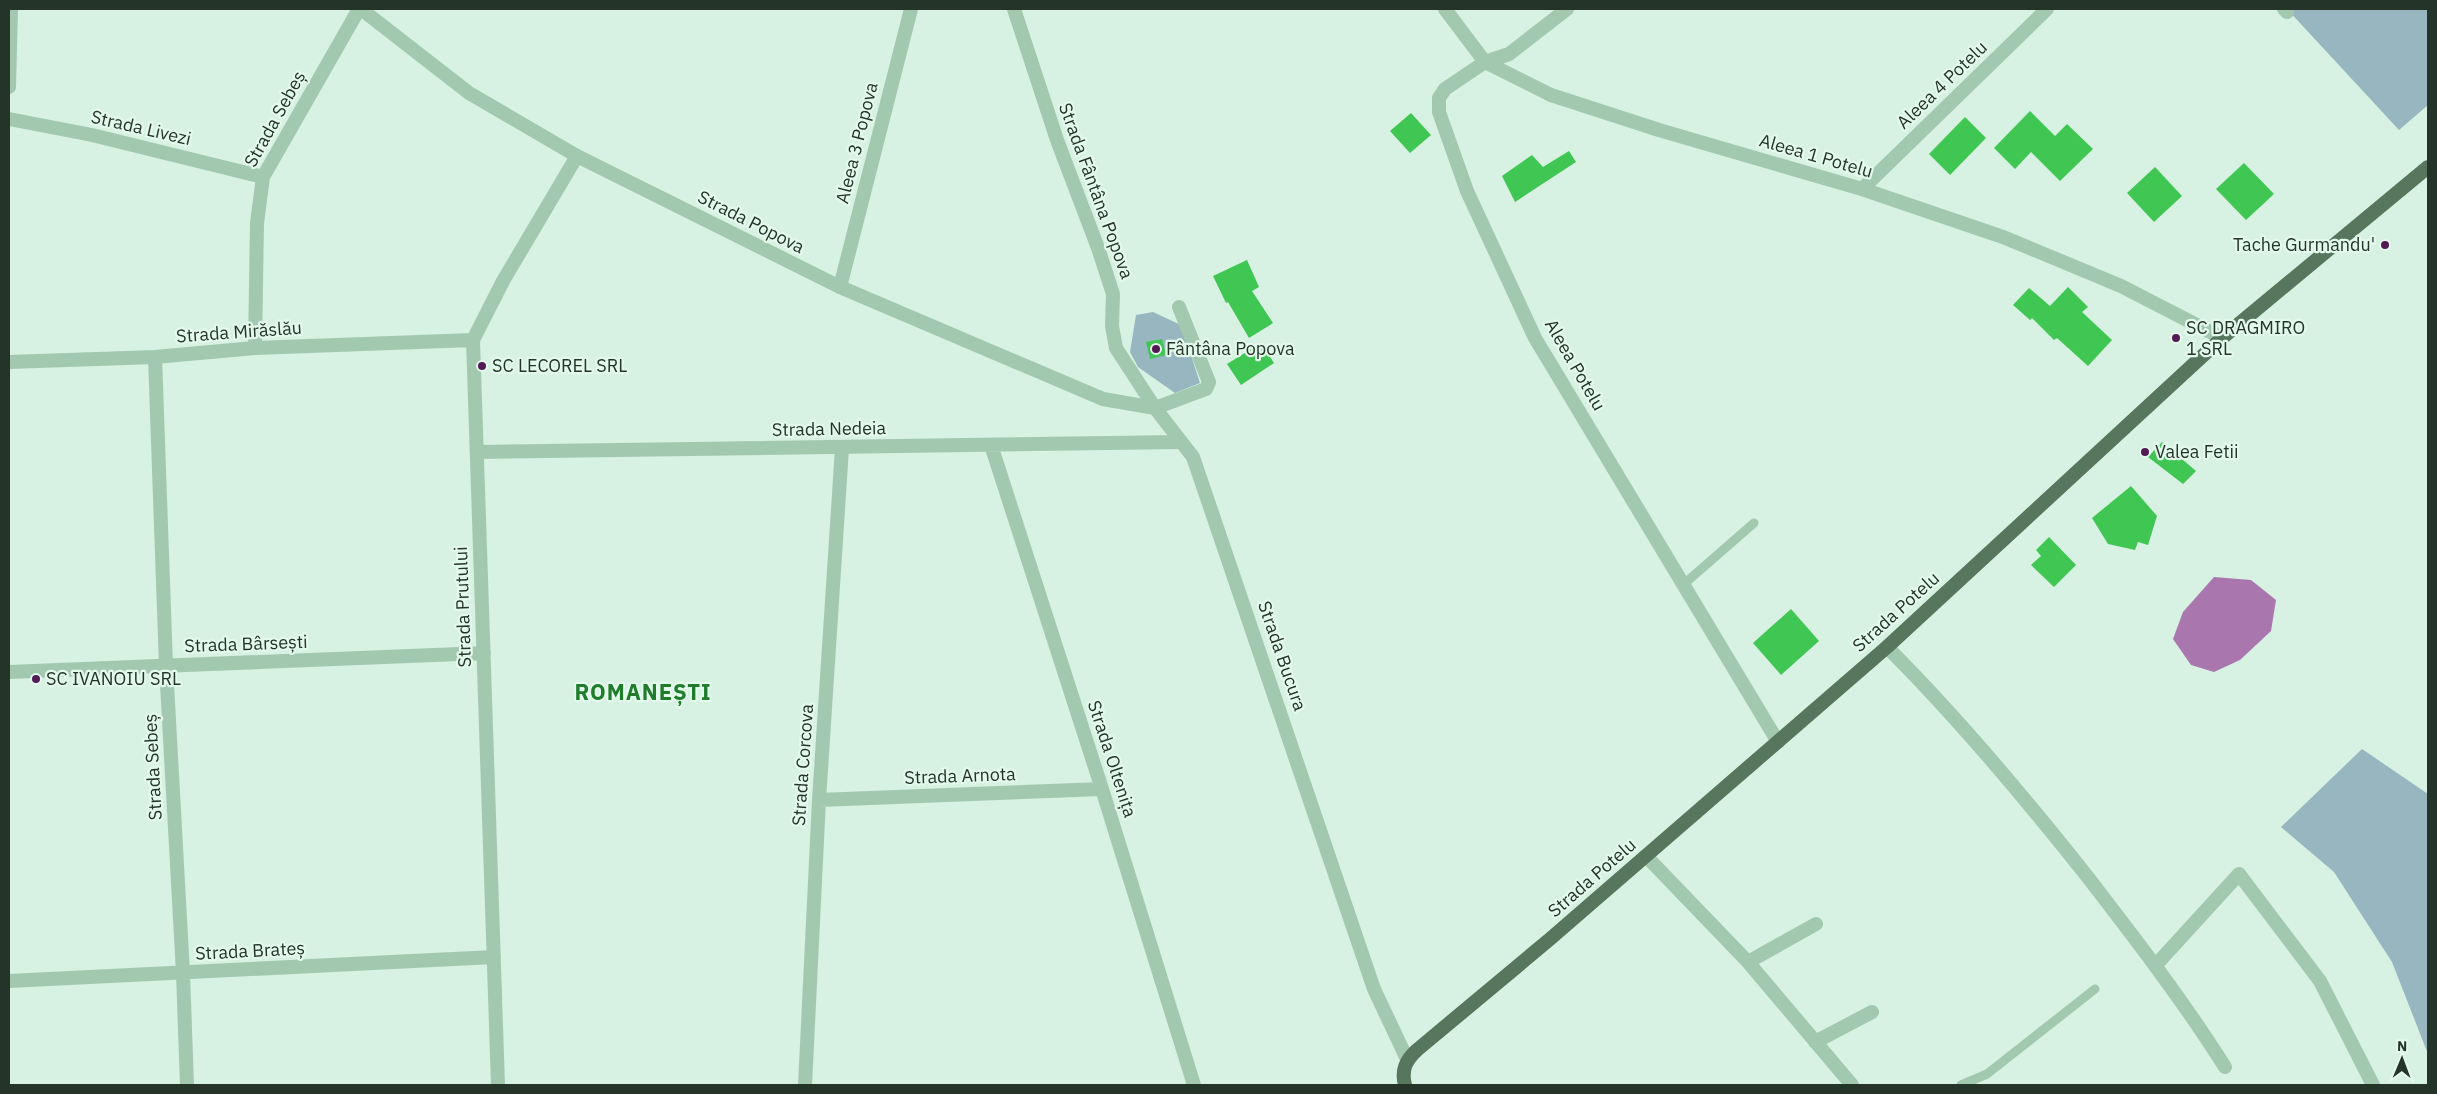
<svg xmlns="http://www.w3.org/2000/svg" width="2437" height="1094" font-family="'IBM Plex Sans',sans-serif">
  <style>
    .green { fill: #98b6bf }
    .water { fill: #aa76ae }
    .building { fill: #40c652 }
    .lines { fill: none; stroke-linecap: round; stroke-linejoin: round }
    .service { stroke: #a3c8b0; stroke-width: 9 }
    .minor { stroke: #a3c8b0; stroke-width: 14 }
    .tertiary { stroke: #a3c8b0; stroke-width: 14 }
    .primary { stroke: #56765d; stroke-width: 14 }
    .poi-dot { fill: #521b55; stroke: #e3f9ec; stroke-width: 2 }
    .labels { text-anchor: middle; stroke-width: 4.5; stroke-linejoin: round; paint-order: stroke }
    .street-label { font-size: 18px; fill: #253428; stroke: #e3f9ec }
    .poi-label { font-size: 18px; fill: #253428; stroke: #e3f9ec; text-anchor: start }
    .district-label { font-size: 22px; font-weight: bold; letter-spacing: 1px; fill: #1e7c2b; stroke: #e3f9ec }
  </style>
  <rect width="100%" height="100%" fill="#d7f1e2"/>
  <!-- green -->
  <path class="green" d="M2287,9H2428V105L2399,130Z
    M1153,312L1181,325L1200,383L1175,393L1138,367L1130,352L1136,315Z
    M2362,749L2428,794V1054L2392,962L2334,872L2281,827Z"/>
  <!-- water -->
  <path class="water" d="M2214,577L2251,580L2276,600L2271,631L2240,660L2214,672L2191,665L2173,639L2183,612Z"/>
  <!-- building -->
  <path class="building" d="M2030,111L2055,136L2067,124L2093,149L2060,181L2031,152L2015,169L1994,148Z
    M1411,113L1431,135L1410,153L1390,131Z
    M1965,117L1986,138L1950,175L1929,154Z
    M1569,151L1576,162L1515,202L1502,176L1532,155L1543,167Z
    M2244,163L2274,194L2246,220L2216,189Z
    M2155,167L2182,196L2154,222L2127,193Z
    M1247,260L1259,287L1252,291L1273,323L1249,338L1228,302L1226,303L1213,276Z
    M2068,287L2088,307L2082,312L2112,340L2088,366L2057,338L2054,340L2032,318L2030,320L2013,305L2029,288L2050,306Z
    M1162,339L1166,355L1150,359L1146,342Z
    M1261,343L1274,363L1241,385L1227,364Z
    M2162,442L2196,471L2183,484L2148,457Z
    M2131,486L2157,516L2148,545L2138,542L2135,550L2108,544L2092,518Z
    M2049,537L2076,565L2054,587L2031,565L2041,556L2036,550Z
    M1791,609L1819,641L1781,675L1753,643Z"/>
  <g class="lines">
    <!-- service -->
    <path class="service" d="M1684,584L1754,523
      M1961,1085L1987,1074L2095,989"/>
    <!-- minor -->
    <path class="minor" d="M1014,9L1057,140L1098,248L1113,294L1112,326L1116,348L1155,408L1206,389L1209,382L1179,307
      M1445,9L1485,62L1551,95L1659,130L1862,189L2003,237L2121,286L2222,338
      M1567,9L1509,54L1485,62L1445,89L1439,98V112L1467,191L1535,338L1778,742
      M2284,9L2287,12
      M9,87L11,9
      M9,119L92,135L263,177
      M1862,189L2047,9
      M840,287L911,9
      M255,348L257,223L263,177L359,9
      M155,357L166,666L183,973L187,1085
      M9,362L155,357L255,348L473,340
      M991,445L1102,789L1194,1085
      M477,452L1181,442
      M1887,647C1960,720 2026,799 2090,880C2137,941 2184,1002 2225,1067
      M9,672L484,653
      M819,800L1102,789
      M1646,856L1748,962L1852,1085
      M1748,962L1816,924
      M2155,966L2239,874L2320,981L2373,1085
      M9,981L494,957
      M1815,1042L1872,1012
      M498,1085L473,340L503,281L577,156
      M805,1085L819,800L842,448"/>
    <!-- tertiary -->
    <path class="tertiary" d="M361,9L469,93L577,156L840,287L1103,399L1155,408L1193,457L1374,989L1407,1059"/>
    <!-- primary -->
    <path class="primary" d="M1405,1085C1401,1070 1406,1060 1417,1050L1550,939L1887,647L2222,338L2428,167"/>
  </g>
  <!-- markers -->
  <g class="poi-dot">
    <circle cx="2385" cy="245" r="5"/>
    <circle cx="2176" cy="338" r="5"/>
    <circle cx="1156" cy="349" r="5"/>
    <circle cx="482" cy="366" r="5"/>
    <circle cx="2145" cy="452" r="5"/>
    <circle cx="36" cy="679" r="5"/>
  </g>
  <g class="labels">
    <!-- street labels -->
    <g class="street-label">
      <text transform="translate(1942 85) rotate(-44)" y="6">Aleea 4 Potelu</text>
      <text transform="translate(275 119) rotate(-61)" y="6">Strada Sebeș</text>
      <text transform="translate(141 128) rotate(13)" y="6">Strada Livezi</text>
      <text transform="translate(857 143) rotate(-76)" y="6">Aleea 3 Popova</text>
      <text transform="translate(1816 156) rotate(16)" y="6">Aleea 1 Potelu</text>
      <text transform="translate(1096 191) rotate(70)" y="6">Strada Fântâna Popova</text>
      <text transform="translate(751 222) rotate(27)" y="6">Strada Popova</text>
      <text transform="translate(239 332) rotate(-4)" y="6">Strada Mirăslău</text>
      <text transform="translate(1575 365) rotate(60)" y="6">Aleea Potelu</text>
      <text transform="translate(829 429) rotate(-1)" y="6">Strada Nedeia</text>
      <text transform="translate(463 607) rotate(-92)" y="6">Strada Prutului</text>
      <text transform="translate(1896 612) rotate(-42)" y="6">Strada Potelu</text>
      <text transform="translate(246 644) rotate(-2)" y="6">Strada Bârsești</text>
      <text transform="translate(1282 656) rotate(71)" y="6">Strada Bucura</text>
      <text transform="translate(1112 759) rotate(72)" y="6">Strada Oltenița</text>
      <text transform="translate(803 765) rotate(-86)" y="6">Strada Corcova</text>
      <text transform="translate(153 767) rotate(-93)" y="6">Strada Sebeș</text>
      <text transform="translate(960 776) rotate(-2)" y="6">Strada Arnota</text>
      <text transform="translate(1592 878) rotate(-41)" y="6">Strada Potelu</text>
      <text transform="translate(250 951) rotate(-3)" y="6">Strada Brateș</text>
    </g>
    <!-- poi labels -->
    <g class="poi-label">
      <text x="2375" y="251" text-anchor="end">Tache Gurmandu'</text>
      <text x="2186" y="334">SC DRAGMIRO<tspan x="2186" dy="21">1 SRL</tspan></text>
      <text x="1166" y="355">Fântâna Popova</text>
      <text x="492" y="372">SC LECOREL SRL</text>
      <text x="2155" y="458">Valea Fetii</text>
      <text x="46" y="685">SC IVANOIU SRL</text>
    </g>
    <!-- district labels -->
    <g class="district-label">
      <text x="643" y="700">ROMANEȘTI</text>
    </g>
  </g>
  <!-- border -->
  <rect width="2437" height="1094" fill="none" stroke="#253428" stroke-width="20"/>
  <!-- north arrow -->
  <g transform="translate(2402 1059) rotate(1)" stroke="#e3f9ec" stroke-width="4" paint-order="stroke">
  <path d="M0-4L9 19L0 12L-9 19Z" fill="#253428"/>
  <text y="-8" font-size="14" font-weight="bold" text-anchor="middle" fill="#253428">N</text>
  </g>
</svg>
